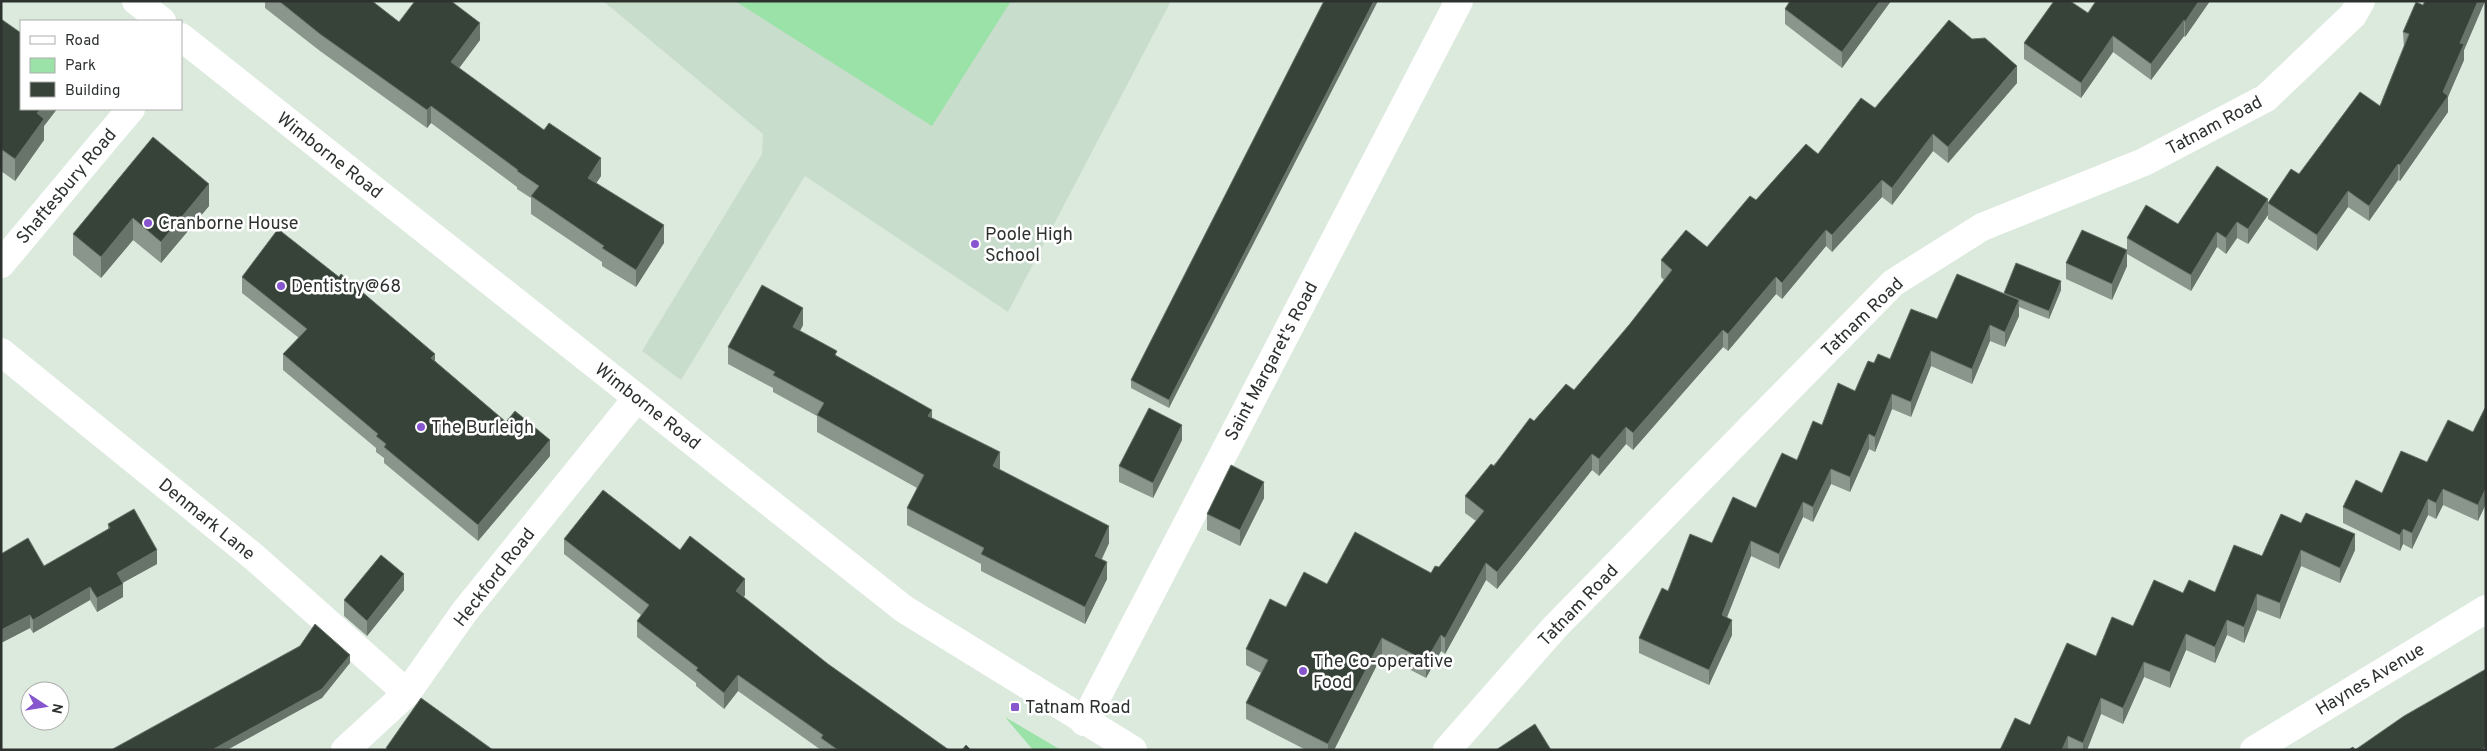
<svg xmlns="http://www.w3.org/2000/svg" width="2487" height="751" font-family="Overpass,sans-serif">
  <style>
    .built { fill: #c9ddcc }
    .green { fill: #9ae2a7 }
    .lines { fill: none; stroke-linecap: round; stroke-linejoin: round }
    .pedestrian { stroke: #fff; stroke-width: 28 }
    .minor { stroke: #fff; stroke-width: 28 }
    .secondary { stroke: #fff; stroke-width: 28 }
    .wall { fill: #8a968b }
    .shaded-wall { fill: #68746a }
    .building { fill: #374238; stroke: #68746a }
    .poi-dot { fill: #8756cf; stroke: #fff; stroke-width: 2 }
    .labels { text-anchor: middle; stroke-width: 5; stroke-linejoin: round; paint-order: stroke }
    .street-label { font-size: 18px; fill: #2d322e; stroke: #fff }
    .poi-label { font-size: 18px; fill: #2d322e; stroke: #fff; text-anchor: start }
  </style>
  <rect width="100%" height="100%" fill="#dceade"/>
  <!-- built -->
  <path class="built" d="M603,1H1171L1008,312L805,176L681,380L642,351L762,154L763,134Z"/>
  <!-- green -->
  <path class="green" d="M735,1H1011L932,126Z
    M1005,717L1061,750H1033Z"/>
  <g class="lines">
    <!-- pedestrian -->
    <path class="pedestrian" d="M103,142L131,109"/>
    <!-- minor -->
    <path class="minor" d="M1,264L103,142
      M1,352L254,557L407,693
      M1084,722L1459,1
      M345,750L407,693L465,611L637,398
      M1447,750L1555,627L1893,283L1982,227L2144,162L2266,98L2353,15L2361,1
      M2254,750L2486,609"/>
    <!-- secondary -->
    <path class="secondary" d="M136,1L162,21
      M181,37L904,609L1133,750"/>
  </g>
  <!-- wall -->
  <path class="wall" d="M265,1H372L399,22L480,40L459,68L601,176L596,183L664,243L636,287L602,266V262L531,214V198L517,189V187L431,123L427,128L320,51L265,8Z
    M1324,1L1169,408L1131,388V380Z
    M1790,1H1891L1842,68L1785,24V9Z
    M2096,1H2210L2185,37L2184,36L2151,80L2113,52L2081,98L2024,59V43L2088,13Z
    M2425,1H2485L2464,50V60L2448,96V112L2400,181L2398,180L2369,221L2348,207L2317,251L2268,219V203L2299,174L2380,106L2404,48L2403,32L2423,5Z
    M1,19L21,109H57L44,126V140L15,181L1,171Z
    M2017,83L1948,163L1933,151L1892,205L1882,197L1832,252L1826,246L1782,299L1776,294L1728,351L1723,347L1633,450L1626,444L1599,476L1592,470L1497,589L1486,580L1445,654L1441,651L1426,678L1382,655L1334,750H1306L1246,719V703L1261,673L1246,665V649L1286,607L1327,584L1431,573L1439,567L1476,521L1465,513V496L1534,421L1574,390L1629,325L1664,280L1661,277V260L1707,247L1756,200L1818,154L1875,108Z
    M153,137L209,206L161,263L133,240L101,278L73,255V234Z
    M2268,215L2248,244L2237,238L2226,254L2217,247L2191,291L2127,254V266L2112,300L2066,279V263L2127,250V238L2178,224Z
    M242,277L435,361L506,422L550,456L478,541L384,463V458L376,452V448L283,370V354L299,338L242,293Z
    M2061,290L2049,319L2019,307V316L2005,347L1990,341L1972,384L1931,366L1911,417L1892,409L1875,452L1869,449L1850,492L1831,484L1813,522L1803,517L1779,569L1751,556L1727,617L1732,635L1709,685L1639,653V638L1668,591L1712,543L1756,508L1797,460L1822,425L1855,391L1874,363L1890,359L1937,319L2004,294V293Z
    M803,325L800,331L837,356L932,418L1000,470L1109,543L1102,559L1107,579L1085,624L981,571V564L907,525V508L917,488L817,432V416L773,392V388L728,364V347Z
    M2486,406L2478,521L2443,505L2436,519L2428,515L2412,549L2403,544L2400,551L2343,523V507L2382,493L2473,432Z
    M1182,440L1153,498L1119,482V466Z
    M1264,498L1240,546L1207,530V514Z
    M2281,514L2355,550L2340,583L2301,566L2280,619L2257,610L2244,643L2227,635L2215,663L2186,650L2170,688L2144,677L2123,724L2101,714L2087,750H2000L2030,725L2096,656L2133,626L2183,593L2215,592L2262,556Z
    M108,524L157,564L122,583L123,597L97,612L90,600L33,633L30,628L1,643V554L44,566L108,530Z
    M564,539L680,550L745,595L744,597L828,664L949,750H821L738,691L724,709L696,686V683L637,637V621L641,615L564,554Z
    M404,590L367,636L344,616V600Z"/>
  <!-- shaded-wall -->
  <path class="shaded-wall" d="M1374,1H1378L1169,408V400Z
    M1880,1H1891L1842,68V52Z
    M2199,1H2210L2185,37V22Z
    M2478,1H2485L2464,50V60L2448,97V96V112L2400,181V165L2443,92L2460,43Z
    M2184,20V36L2151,80V64Z
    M480,23V40L451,79V62Z
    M2113,36V52L2081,98V83Z
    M2017,66V83L1948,163V147Z
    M431,106V123L427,128V110Z
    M41,109H57L44,126V140L15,181V159L37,113Z
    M1933,134V151L1892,205V188Z
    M601,158V176L588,196V178Z
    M2398,164V180L2369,221V206Z
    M1882,180V197L1832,252V235Z
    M209,184V206L161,263V242Z
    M2348,191V207L2317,251V235Z
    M2268,199V215L2248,244V229Z
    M133,218V240L101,278V257Z
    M2237,222V238L2226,254V238Z
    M664,225V243L636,287V270Z
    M1826,230V246L1782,299V283Z
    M2217,232V247L2191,291V275Z
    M2127,250V266L2112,300V284Z
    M1776,277V294L1728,351V334Z
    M2061,281V290L2049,319V311Z
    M2019,300V316L2005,347V332Z
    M803,308V325L793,344V327Z
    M1990,325V341L1972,384V369Z
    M1723,330V347L1633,450V433Z
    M1931,351V366L1911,417V402Z
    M435,354V370L431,358Z
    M1892,394V409L1875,452V437Z
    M932,410V427L928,416Z
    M1182,425V440L1153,498V483Z
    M1626,427V444L1599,476V459Z
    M1869,434V449L1850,492V477Z
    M550,440V456L478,541V525Z
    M1000,452V470L993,466Z
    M1592,454V470L1497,589V572Z
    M1831,469V484L1813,522V507Z
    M1264,482V498L1240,546V530Z
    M2486,488V504L2478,521V505Z
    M2443,489V505L2436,519V503Z
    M2428,499V515L2412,549V533Z
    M1803,502V517L1779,569V554Z
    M1109,526V543L1095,573V556Z
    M2403,529V544L2400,551V535Z
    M2355,534V550L2340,583V568Z
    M1751,541V556L1722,630V615Z
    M157,550V564L117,586V573Z
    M2301,550V566L2280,619V603Z
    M1107,562V579L1085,624V607Z
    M1486,563V580L1445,654V638Z
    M404,574V590L367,636V621Z
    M745,579V595L736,607V591Z
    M123,584V597L97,612V598Z
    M90,587V600L33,633V620Z
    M2257,594V610L2244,643V627Z
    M30,615V628L1,643V630Z
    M1732,620V635L1709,685V670Z
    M2227,620V635L2215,663V647Z
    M2186,634V650L2170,688V672Z
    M1441,635V651L1426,678V661Z
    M1382,638V655L1334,750H1328V744Z
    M350,655V663L322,698L227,750H212Z
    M2144,662V677L2123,724V708Z
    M738,675V691L724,709V693Z
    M2101,698V714L2087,750H2083V743Z
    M2068,736V750H2062Z"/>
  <!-- building -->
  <path class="building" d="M279,1H372L399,22L415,1H451L480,23L451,62L544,130L549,123L601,158L588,178L664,225L636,270L602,248L604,246L531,196L539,186L517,171L518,170L431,106L427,110L320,34Z
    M1324,1H1374L1169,400L1131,380Z
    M1790,1H1880L1842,52L1785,9Z
    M2054,1H2070L2088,13L2096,1H2199L2185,22L2184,20L2151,64L2113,36L2081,83L2024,43Z
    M2425,1H2478L2460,43L2464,44L2443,92L2448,96L2400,165L2398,164L2369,206L2348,191L2317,235L2268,203L2291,169L2299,174L2360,92L2380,106L2409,34L2403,32L2416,2L2423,5Z
    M1,19L21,33V109H41L37,113L44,119L15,159L1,149Z
    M1949,20L1972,39L1985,38L2017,66L1948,147L1933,134L1892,188L1882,180L1832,235L1826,230L1782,283L1776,277L1728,334L1723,330L1633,433L1626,427L1599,459L1592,454L1497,572L1486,563L1445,638L1441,635L1426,661L1382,638L1328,744L1246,703L1268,660L1246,649L1270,599L1286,607L1304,572L1327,584L1355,532L1431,573L1435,566L1439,567L1484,511L1465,496L1491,464L1494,466L1530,418L1534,421L1566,384L1574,390L1629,325L1672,270L1661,260L1686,230L1707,247L1750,196L1756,200L1806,144L1818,154L1861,98L1875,108Z
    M153,137L209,184L161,242L133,218L101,257L73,234Z
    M2217,166L2268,199L2248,229L2237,222L2226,238L2217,232L2191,275L2127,238L2146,205L2178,224Z
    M278,229L339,277L341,274L435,354L431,358L506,422L515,411L550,440L478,525L384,447L386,444L376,436L378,434L283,354L307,329L242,277Z
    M2082,230L2127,250L2112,284L2066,263Z
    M2016,263L2061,281L2049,311L2004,293Z
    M1957,274L2019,300L2005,332L1990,325L1972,369L1931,351L1911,402L1892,394L1875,437L1869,434L1850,477L1831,469L1813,507L1803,502L1779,554L1751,541L1722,615L1732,620L1709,670L1639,638L1662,588L1668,591L1690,534L1712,543L1733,497L1756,508L1782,453L1797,460L1813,421L1822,425L1838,383L1855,391L1868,361L1874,363L1878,354L1890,359L1911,309L1937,319Z
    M762,285L803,308L793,327L837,351L835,355L932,410L928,416L1000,452L993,466L1109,526L1095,556L1107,562L1085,607L981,554L984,548L907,508L924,475L817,415L824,403L773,375L775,372L728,347Z
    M2486,406V488L2478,505L2443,489L2436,503L2428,499L2412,533L2403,529L2400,535L2343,507L2356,480L2382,493L2401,451L2427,462L2448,420L2473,432Z
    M1149,408L1182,425L1153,483L1119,466Z
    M1231,465L1264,482L1240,530L1207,514Z
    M603,490L680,550L690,536L745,579L736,591L828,664L949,750H838L821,738L823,735L738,675L724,693L696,670L698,668L637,621L649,605L564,539Z
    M134,509L157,550L117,573L123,584L97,598L90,587L33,620L30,615L1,630V554L28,538L44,566L110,528L108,524Z
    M2306,513L2355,534L2340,568L2301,550L2280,603L2257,594L2244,627L2227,620L2215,647L2186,634L2170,672L2144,662L2123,708L2101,698L2083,743L2068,736L2062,750H2000L2015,718L2030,725L2067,643L2096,656L2112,617L2133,626L2154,580L2183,593L2189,580L2215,592L2234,545L2262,556L2281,514L2301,523Z
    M381,555L404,574L367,621L344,600Z
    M315,624L350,655L322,689L212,750H111L300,646Z
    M2486,669V747L2481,750H2348L2353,747L2355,750L2404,716Z
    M421,698L493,750H388L386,748Z
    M1535,724L1551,750H1496Z
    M966,745L971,750H962Z"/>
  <!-- markers -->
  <g class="poi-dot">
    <circle cx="148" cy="223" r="5"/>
    <circle cx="975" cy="244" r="5"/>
    <circle cx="281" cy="286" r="5"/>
    <circle cx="421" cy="427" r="5"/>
    <circle cx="1303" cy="671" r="5"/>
    <rect x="1010" y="702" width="10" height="10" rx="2.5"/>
  </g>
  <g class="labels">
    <!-- street labels -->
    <g class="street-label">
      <text transform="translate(2214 125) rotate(-28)" y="6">Tatnam Road</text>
      <text transform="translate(330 155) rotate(38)" y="6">Wimborne Road</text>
      <text transform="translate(66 186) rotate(-50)" y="6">Shaftesbury Road</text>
      <text transform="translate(1862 317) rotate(-44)" y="6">Tatnam Road</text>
      <text transform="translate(1271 361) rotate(-62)" y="6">Saint Margaret's Road</text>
      <text transform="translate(648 406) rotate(38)" y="6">Wimborne Road</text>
      <text transform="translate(207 519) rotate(39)" y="6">Denmark Lane</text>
      <text transform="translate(494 577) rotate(-52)" y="6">Heckford Road</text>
      <text transform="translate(1578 605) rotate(-46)" y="6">Tatnam Road</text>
      <text transform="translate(2370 679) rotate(-31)" y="6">Haynes Avenue</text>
    </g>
    <!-- poi labels -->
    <g class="poi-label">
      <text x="158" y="229">Cranborne House</text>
      <text x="985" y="240">Poole High<tspan x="985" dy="21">School</tspan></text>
      <text x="291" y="292">Dentistry@68</text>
      <text x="431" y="433">The Burleigh</text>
      <text x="1313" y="667">The Co-operative<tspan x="1313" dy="21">Food</tspan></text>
      <text x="1025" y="713">Tatnam Road</text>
    </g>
  </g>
  <!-- border -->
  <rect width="2487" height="751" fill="none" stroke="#2d322e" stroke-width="5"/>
  <!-- legend -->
  <rect x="20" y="20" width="162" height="90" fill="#ffffff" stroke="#abadab"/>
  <rect x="30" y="36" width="25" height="8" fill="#ffffff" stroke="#abadab"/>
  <text x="65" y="45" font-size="15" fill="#2d322e">Road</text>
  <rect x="30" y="58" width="25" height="15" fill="#9ae2a7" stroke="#abadab"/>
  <text x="65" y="70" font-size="15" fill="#2d322e">Park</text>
  <rect x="30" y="82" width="25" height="15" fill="#374238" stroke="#abadab"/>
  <text x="65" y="95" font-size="15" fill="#2d322e">Building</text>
  <!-- north arrow -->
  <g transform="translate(45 706) rotate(102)"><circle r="24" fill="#ffffff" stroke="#abadab"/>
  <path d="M0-4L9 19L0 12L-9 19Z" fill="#8756cf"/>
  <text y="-8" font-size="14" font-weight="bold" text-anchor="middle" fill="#2d322e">N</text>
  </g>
</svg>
